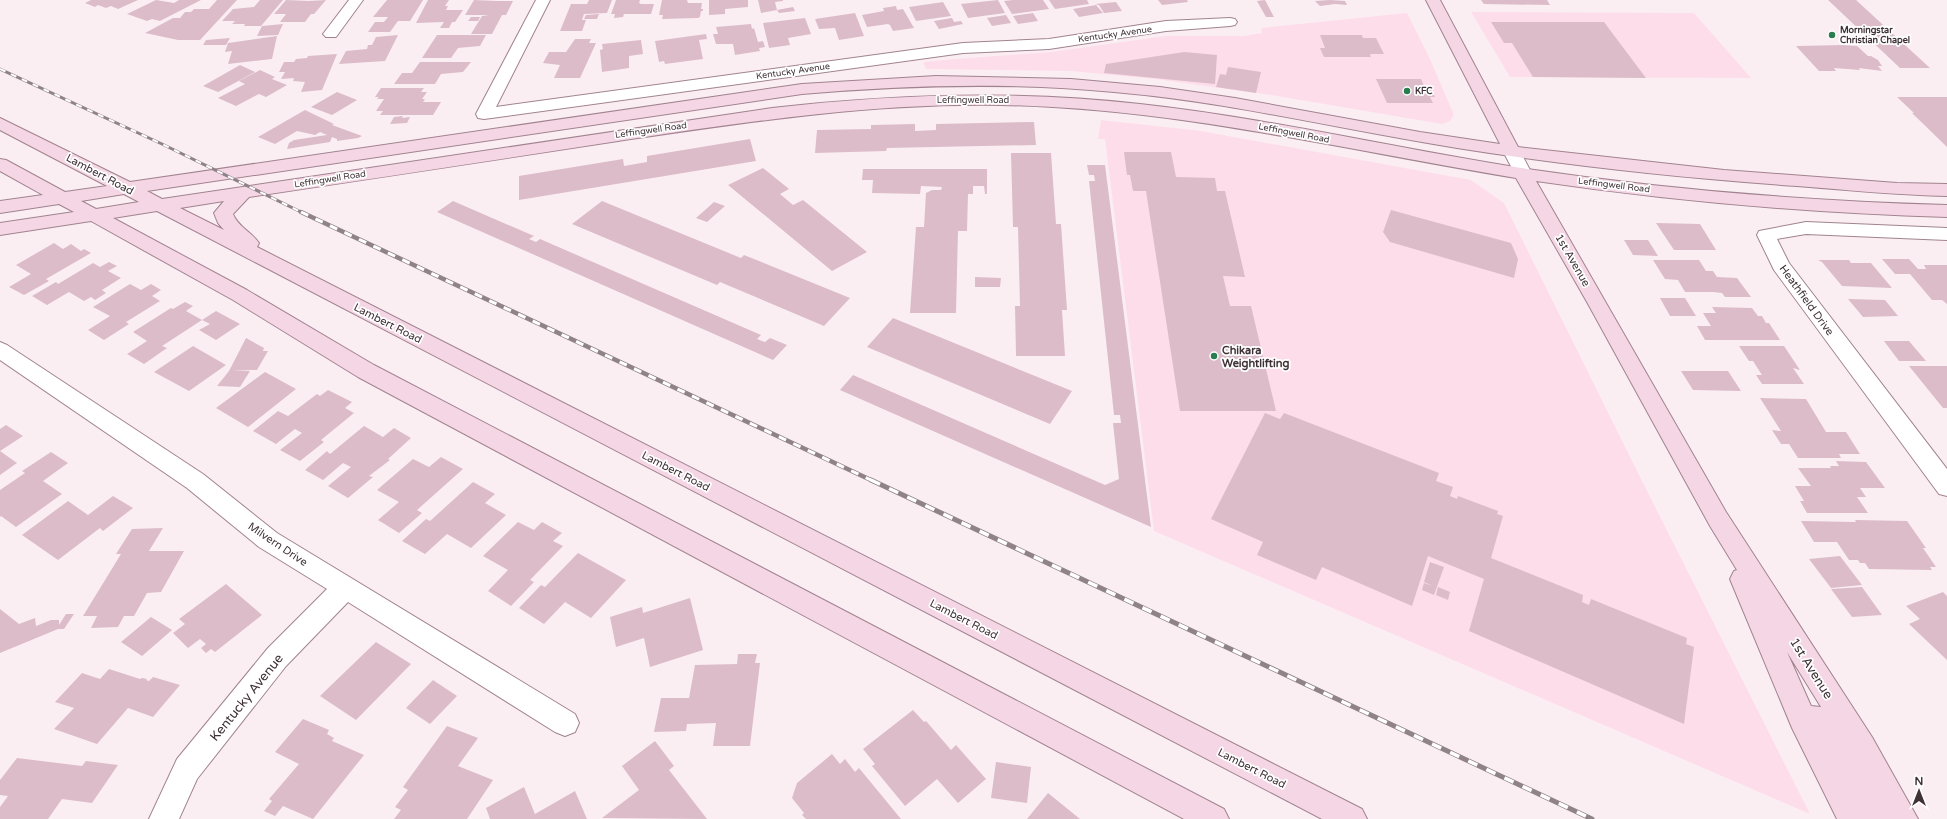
<svg xmlns="http://www.w3.org/2000/svg" width="1947" height="819" font-family="'Varela Round',sans-serif">
  <style>
    .built { fill: #feddeb }
    .building { fill: #dcbcc9 }
    .lines { fill: none; stroke-linecap: round; stroke-linejoin: round }
    .minor-casing { stroke: #a1838f; stroke-width: 2 }
    .tertiary-casing { stroke: #a1838f; stroke-width: 2 }
    .secondary-casing { stroke: #a1838f; stroke-width: 2 }
    .minor { fill: #fff; fill-rule: evenodd }
    .tertiary { fill: #fff; fill-rule: evenodd }
    .secondary { fill: #f4d6e4; fill-rule: evenodd }
    .rail-far2-casing { stroke: #908388; stroke-width: 3 }
    .rail-far1-casing { stroke: #908388; stroke-width: 4.5 }
    .rail-casing { stroke: #908388; stroke-width: 5 }
    .rail-far2 { stroke: #fff; stroke-width: 2; stroke-dasharray: 6; stroke-linecap: butt }
    .rail-far1 { stroke: #fff; stroke-width: 3; stroke-dasharray: 8; stroke-linecap: butt }
    .rail { stroke: #fff; stroke-width: 3.5; stroke-dasharray: 10; stroke-linecap: butt }
    .poi-dot { fill: #297d4f; stroke: #fff; stroke-width: 1.5 }
    .labels { text-anchor: middle; stroke-width: 3.5; stroke-linejoin: round; paint-order: stroke }
    .far-poi-label { font-size: 9px; font-weight: bold; fill: #3f3237; stroke: #fff; text-anchor: start }
    .far-street-label { font-size: 9px; fill: #3f3237; stroke: #fff }
    .street-label { font-size: 11px; fill: #3f3237; stroke: #fff }
    .poi-label { font-size: 11px; font-weight: bold; fill: #3f3237; stroke: #fff; text-anchor: start }
    .near-street-label { font-size: 13px; fill: #3f3237; stroke: #fff }
  </style>
  <rect width="100%" height="100%" fill="#fbeef3"/>
  <!-- built -->
  <path class="built" d="M1471,12L1694,13L1751,78L1510,77Z
    M1407,13L1430,59L1454,115L1450,121L1442,124L1271,95L1155,79L1071,71L926,69L923,62L954,59L1051,52L1165,36H1244L1262,33L1261,28Z
    M1101,120L1201,131L1471,180L1504,203L1640,477L1810,814L1154,531L1105,139H1098Z"/>
  <!-- building -->
  <path class="building" d="M91,0H138L118,9L111,6L106,8L98,5L95,7L85,3Z
    M156,0L174,3L179,0H201L160,21L152,19L147,21L127,14Z
    M217,0H237L200,40H178L145,33L173,18H180L185,12H191L194,9H209Z
    M260,0H283L261,26H244L245,24H232L235,21H222L233,9L254,7Z
    M286,0L309,1L326,0L314,14H311L305,22H280L286,14H274Z
    M387,0H423L410,21H398L390,32H368L375,22H384L388,17H373Z
    M428,0H449L445,6H448L446,10H463L455,22H452L449,28H440L444,22L416,23Z
    M474,0L497,1H513L506,15H502L492,34H471L482,16L489,15H465Z
    M589,0H612L607,13L584,14L582,20H586L582,31H560L571,4H587Z
    M616,0H640L639,3L641,4H654L651,14H624L623,17L614,18L615,14H611Z
    M662,0H687L688,3H702L701,9H703V11H701L700,17L698,18L662,19L663,15H659Z
    M709,0H748V7L725,9V14L709,15Z
    M758,0H783V1L775,2L777,10L761,13Z
    M998,0L1005,13L968,18L961,4Z
    M1013,0H1043L1049,9L1012,14L1004,1Z
    M1049,0H1087L1089,4L1055,9Z
    M1158,0H1187L1188,2L1162,5Z
    M1265,0L1274,17H1266L1257,1Z
    M1330,0L1345,1L1347,5L1335,4L1320,6L1315,1Z
    M1481,0H1547L1550,5L1484,4Z
    M1828,0H1856L1930,68H1900Z
    M943,2L951,16L916,21L909,7Z
    M1116,2L1122,11L1104,13L1099,5L1095,4Z
    M1096,5L1103,13L1079,17L1073,9Z
    M896,6L897,10L903,9L914,28L893,31L890,25L888,24L867,27L862,15L884,11L883,8Z
    M793,7L795,11L779,13L777,10Z
    M855,13L864,36L839,40L835,28L819,29L815,19Z
    M1033,13L1038,21L1018,24L1013,16Z
    M599,14L597,19H584L586,15Z
    M1006,15L1011,23L992,26L987,18Z
    M471,17H480L478,21H468Z
    M805,18L811,34L788,38L790,45L769,48L763,23Z
    M952,18L954,22L961,21L963,24L939,29L934,21Z
    M1491,22H1604L1646,78L1533,77L1512,43H1504Z
    M283,24L278,35L257,36L262,26Z
    M751,24L752,29L754,28L758,42L763,41L765,47L759,48L760,51L735,55L733,44H716L713,34H718L716,27Z
    M706,34L707,39L699,40L703,59L665,64L664,61L659,62L655,41Z
    M398,35L385,61L339,64L346,51L367,49L368,45H372L376,37Z
    M437,35H486L480,46L458,48L451,58H422Z
    M1320,35H1362L1363,38H1376L1384,54H1370L1371,57H1324L1320,48H1325Z
    M277,36L272,59L228,64L232,51L225,52L228,43Z
    M230,38L226,45H203L206,40Z
    M575,39H591L589,43H596L580,78H554L560,65L543,63L549,52H566Z
    M641,40L643,54L629,56V68L602,72L600,50L603,49L602,44Z
    M1843,45L1857,46L1868,56H1871L1878,60L1882,66H1878L1882,71L1859,68L1860,70L1834,68L1836,71H1819L1796,46Z
    M1184,52L1217,55L1215,84L1104,73L1106,64Z
    M337,54L322,90L301,92L305,82L293,81L294,78L281,79L285,72H279L284,62H294L296,59L307,58L308,56Z
    M420,62H471L463,72L441,74L435,84H394L402,73H412Z
    M240,65L255,72L218,92L203,86Z
    M1228,67L1261,72L1256,93L1216,87L1220,74L1226,75Z
    M260,70L275,77L272,79L287,85L266,97L259,94L236,106L218,98L245,84L239,81Z
    M1376,79H1421L1424,86H1429L1435,97H1430L1433,103H1387Z
    M381,88H424L421,92H427L422,99H425L423,102H441L433,115H380L383,111H376L384,99H377L379,97H375Z
    M337,92L357,100L332,115L311,107Z
    M1897,97H1947V147L1912,113H1914Z
    M305,110L334,124L332,125L362,136L358,138L337,141V139L332,137L330,142L287,149L289,143L294,140L327,135L320,132L315,135L297,131L275,144L258,137Z
    M403,116L402,118L410,117L407,123L390,124L394,117Z
    M1034,122L1036,145L887,148L886,151L815,153L817,130L871,129V125L915,124V131L936,130V124Z
    M750,139L756,161L519,200V176L623,159L624,166L647,162V156Z
    M1124,152H1171L1176,177L1215,178L1217,191H1225L1245,277L1223,276L1230,306H1251L1276,411H1180L1146,191H1133L1130,175H1127Z
    M1011,153H1051L1056,224H1061L1067,310H1062L1065,356H1016L1015,306H1020L1018,227H1013Z
    M1087,165H1105L1151,527L840,390L853,375L1105,485L1119,479L1113,423H1121L1120,415H1114L1089,181H1095L1094,175H1089Z
    M763,168L789,189L780,194L793,205L803,200L867,252L832,271L728,185Z
    M863,169H987V194H985L984,186H973V194H968L967,231H958L956,313H910L916,227H924L926,193L932,190H941L942,187L921,186L920,194L872,193L873,180H862Z
    M453,201L534,236L529,239L536,242L540,239L761,335L757,339L765,342L770,338L787,345L773,360L437,212Z
    M602,201L741,258L744,255L850,298L824,326L720,282L717,285L572,224Z
    M714,202L725,206L707,222L696,218Z
    M1391,210L1511,243L1518,259L1514,278L1390,242L1383,232Z
    M1656,223L1700,224L1716,250H1674Z
    M1624,240H1648L1658,256L1633,255Z
    M54,243L63,249L71,244L81,251L84,249L91,253L46,279L49,281L24,295L9,287L31,274L16,265Z
    M1882,259H1909L1918,269H1926L1924,265H1947V304L1942,300H1932L1910,274H1895Z
    M1653,260H1699L1706,271H1713L1717,277L1737,278L1751,297H1725L1722,293L1713,292H1685L1678,280L1665,279Z
    M1818,260H1849L1851,263H1871L1892,288L1842,286L1822,262Z
    M109,262L117,266L108,271L121,278L102,290L106,293L95,300L91,297L84,301L69,292L47,305L32,296L56,282L58,284L93,263L100,267Z
    M975,277L1001,278L1000,287H975Z
    M130,284L141,290L151,284L161,290L152,296L160,301L126,322L129,324L104,340L88,330L110,316L93,307Z
    M1660,298H1685L1696,316H1670Z
    M1848,299L1885,300L1898,316L1863,317Z
    M185,302L193,306L186,311L202,320L162,346L167,348L144,364L127,354L147,341L133,332L171,308L173,309Z
    M1712,307L1752,308L1758,316H1762L1766,323H1769L1780,340H1705L1697,326H1711L1703,313H1716Z
    M216,311L240,324L216,340L199,330L210,324L202,320Z
    M893,318L1072,391L1050,424L867,347Z
    M246,338L264,348L263,351H268L257,370H233L250,371L240,387L217,386L229,371Z
    M1884,341H1909L1926,361H1899Z
    M193,346L226,365L189,391L154,372Z
    M1739,346H1784L1800,370L1793,368L1804,384H1762L1756,375H1762L1753,361H1749Z
    M1909,366H1947V408H1943Z
    M1681,371H1728L1741,391L1693,390Z
    M265,372L296,389L248,427L216,408Z
    M328,390L352,402L345,408L354,413L321,440L324,442L300,461L280,450L302,433L295,429L276,444L253,431L278,411L288,416L317,394L320,396Z
    M1760,398L1806,399L1826,432H1846L1860,454H1839L1841,458H1798L1789,444H1781L1772,430L1781,431Z
    M1265,413L1280,419L1284,413L1439,473L1436,481L1453,487L1450,496L1457,499L1458,496L1498,511L1497,514L1503,516L1491,558L1583,595L1582,602L1589,605L1591,599L1687,638L1686,644L1694,647L1684,724L1469,631L1484,579L1428,556L1412,606L1322,567L1316,580L1257,555L1263,542L1211,519Z
    M6,425L23,436L0,451L17,463L0,475V429Z
    M364,426L383,437L394,428L411,438L388,459L390,460L369,476L373,477L348,498L328,486L351,467L343,463L323,480L305,470L327,451L330,454Z
    M51,452L68,463L43,481L62,494L16,527L1,516L0,517V490L25,473L22,471Z
    M441,457L463,469L417,510L422,513L399,533L378,520L399,502L377,490L413,459L429,467Z
    M1836,461L1866,462L1885,488H1860L1866,497H1857L1868,513H1807L1800,501H1804L1795,486H1811L1798,468H1831L1830,466H1839Z
    M473,482L495,494L485,503L506,515L471,548L447,534L425,554L402,541L426,519L430,521Z
    M113,496L133,508L103,531L100,528L58,560L22,535L68,501L88,515Z
    M1855,520L1907,521L1926,548H1923L1936,567H1930L1932,570L1869,569L1865,563H1860L1858,560H1849L1837,542H1814L1801,521L1856,522Z
    M518,522L534,530L542,522L562,533L553,541L563,546L530,580L534,582L511,606L488,591L508,570L483,556Z
    M163,528L149,551H184L161,592L147,593L134,616H124L118,627L91,628L97,616H83L121,554H116L132,529Z
    M578,553L626,580L591,618L565,602L544,624L519,608L541,585L545,587Z
    M1840,556L1862,585L1831,588L1809,559Z
    M1430,562L1444,567L1434,595L1422,590L1424,583L1433,586L1424,582Z
    M226,584L262,615L215,652L211,649L206,653L201,648L206,644L200,639L188,648L173,633L185,624L179,619Z
    M1438,587L1450,592L1448,600L1436,595Z
    M1862,587L1882,615L1852,617L1831,589Z
    M1943,592L1947,596V660L1909,624L1920,619L1906,606Z
    M690,598L703,650L650,667L644,638L616,647L610,617L642,607L643,613Z
    M0,609L19,624L35,618L36,626L51,620H59V625L66,614H74L64,629H58L0,653Z
    M151,617L172,630L142,656L121,642Z
    M376,642L411,664L356,720L320,696Z
    M738,654H757L755,663H760L750,746H713L716,723L687,724L686,731L654,732L661,698H689L695,665L737,664Z
    M109,669L140,679L142,678L147,679L146,680L149,681L153,677L180,685L153,717L128,708L97,744L54,729L74,708L55,702L82,673L100,679Z
    M433,680L457,696L430,724L406,708Z
    M913,710L924,722L926,721L951,750L956,745L986,779L958,803L937,779L905,806L872,766L875,764L863,749Z
    M303,719L329,730L327,734L334,738L332,741L364,755L313,819L283,806L275,816L264,811L272,801L269,799L299,764L275,752Z
    M447,726L478,738L458,766L493,780L467,819H394L401,810L395,807L408,790L403,787Z
    M655,741L674,766L669,770L707,819L602,818L639,790L622,766Z
    M832,754L840,764L845,759L855,772L859,768L901,819H806L802,815L804,813L792,798L797,783Z
    M17,758L82,766L86,761L118,765L92,803L62,799L48,819H0V807L8,796L0,795V780Z
    M996,762L1031,767L1027,803L991,798Z
    M524,787L535,814L575,791L587,819H490L486,808Z
    M1048,793L1080,819H1027Z"/>
  <g class="lines">
    <defs>
      <path id="minor" d="M349,0H363L336,37H326L323,34Z
        M536,0H550L496,107L963,43L1049,39L1166,21L1230,18L1235,19L1237,22L1235,25L1230,26L1166,31L1049,49L963,53L484,119L478,118L476,114Z
        M1806,222L1947,228V240L1806,234L1777,239L1789,263L1947,469V496L1939,494L1774,270L1757,235L1759,231Z
        M0,342L7,345L203,474L277,533L575,714L579,723L575,732L565,736L555,732L348,602L286,666L197,779L179,819H149L177,759L268,648L327,589L259,547L187,488L0,360Z"/>
      <path id="tertiary" d="M1512,146L1518,147L1532,174L1529,178L1523,179L1517,178L1503,151L1506,147Z"/>
      <path id="secondary" d="M1426,0H1440L1518,147L1724,170L1897,183L1947,184V196C1897,195 1847,190 1797,186C1683,178 1570,166 1457,148C1343,130 1230,102 1114,92C1010,82 906,85 802,94L147,191L162,199L772,108C895,94 1017,90 1140,104C1268,118 1394,148 1521,168C1662,189 1804,201 1947,205V217C1809,213 1672,201 1536,181L1726,512L1872,737L1918,819H1868L1867,816L1868,819H1837L1792,728L1730,579L1734,571L1737,570L1710,526L1587,302L1516,178C1345,150 1176,108 1001,105C871,103 746,122 618,141C495,160 372,179 249,197L233,214C238,227 252,232 259,243L257,247L1362,809L1367,819H1322L157,211L113,218L247,290L374,365L1224,809L1229,819H1184L358,377L233,300L91,221L0,235V223L74,212L59,204L0,213V201L43,195L0,171V159L6,160L65,192L107,186L0,130V118L130,182L802,84L936,76L1071,79L1160,87L1235,98L1420,132L1500,144ZM124,194L139,202L96,209L81,201ZM224,201L214,213L218,223L224,230L180,208ZM1787,652L1821,707L1811,706Z"/>
    </defs>
    <!-- minor casing -->
    <use href="#minor" class="minor-casing"/>
    <!-- tertiary casing -->
    <use href="#tertiary" class="tertiary-casing"/>
    <!-- secondary casing -->
    <use href="#secondary" class="secondary-casing"/>
    <!-- minor -->
    <use href="#minor" class="minor"/>
    <!-- tertiary -->
    <use href="#tertiary" class="tertiary"/>
    <!-- secondary -->
    <use href="#secondary" class="secondary"/>
    <defs>
      <path id="rail-far2" d="M0,69L162,144L303,213"/>
      <path id="rail-far1" d="M301,212L873,481"/>
      <path id="rail" d="M871,480L1592,819"/>
    </defs>
    <!-- rail-far2 casing -->
    <use href="#rail-far2" class="rail-far2-casing"/>
    <!-- rail-far1 casing -->
    <use href="#rail-far1" class="rail-far1-casing"/>
    <!-- rail casing -->
    <use href="#rail" class="rail-casing"/>
    <!-- rail-far2 -->
    <use href="#rail-far2" class="rail-far2"/>
    <!-- rail-far1 -->
    <use href="#rail-far1" class="rail-far1"/>
    <!-- rail -->
    <use href="#rail" class="rail"/>
  </g>
  <!-- markers -->
  <g class="poi-dot">
    <circle cx="1832" cy="35" r="4"/>
    <circle cx="1407" cy="91" r="4"/>
    <circle cx="1214" cy="356" r="4"/>
  </g>
  <g class="labels">
    <!-- far-poi labels -->
    <g class="far-poi-label">
      <text x="1840" y="33">Morningstar<tspan x="1840" dy="10">Christian Chapel</tspan></text>
      <text x="1415" y="94">KFC</text>
    </g>
    <!-- far-street labels -->
    <g class="far-street-label">
      <text transform="translate(1115 34) rotate(-8)" y="3">Kentucky Avenue</text>
      <text transform="translate(793 71) rotate(-8)" y="3">Kentucky Avenue</text>
      <text x="973" y="103">Leffingwell Road</text>
      <text transform="translate(651 130) rotate(-8)" y="3">Leffingwell Road</text>
      <text transform="translate(1294 133) rotate(11)" y="3">Leffingwell Road</text>
      <text transform="translate(330 179) rotate(-9)" y="3">Leffingwell Road</text>
      <text transform="translate(1614 185) rotate(7)" y="3">Leffingwell Road</text>
    </g>
    <!-- street labels -->
    <g class="street-label">
      <text transform="translate(100 174) rotate(28)" y="4">Lambert Road</text>
      <text transform="translate(1573 260) rotate(60)" y="4">1st Avenue</text>
      <text transform="translate(1807 300) rotate(54)" y="4">Heathfield Drive</text>
      <text transform="translate(388 323) rotate(27)" y="4">Lambert Road</text>
      <text transform="translate(676 471) rotate(27)" y="4">Lambert Road</text>
      <text transform="translate(278 544) rotate(34)" y="4">Milvern Drive</text>
      <text transform="translate(964 619) rotate(27)" y="4">Lambert Road</text>
      <text transform="translate(1252 768) rotate(27)" y="4">Lambert Road</text>
    </g>
    <!-- poi labels -->
    <g class="poi-label">
      <text x="1222" y="354">Chikara<tspan x="1222" dy="13">Weightlifting</tspan></text>
    </g>
    <!-- near-street labels -->
    <g class="near-street-label">
      <text transform="translate(1812 668) rotate(58)" y="5">1st Avenue</text>
      <text transform="translate(246 697) rotate(-51)" y="5">Kentucky Avenue</text>
    </g>
  </g>
  <!-- north arrow -->
  <g transform="translate(1919 791)" stroke="#ffffff" stroke-width="3" paint-order="stroke">
  <path d="M0-3L7 15L0 10L-7 15Z" fill="#3f3237"/>
  <text y="-6" font-size="11" font-weight="bold" text-anchor="middle" fill="#3f3237">N</text>
  </g>
</svg>
